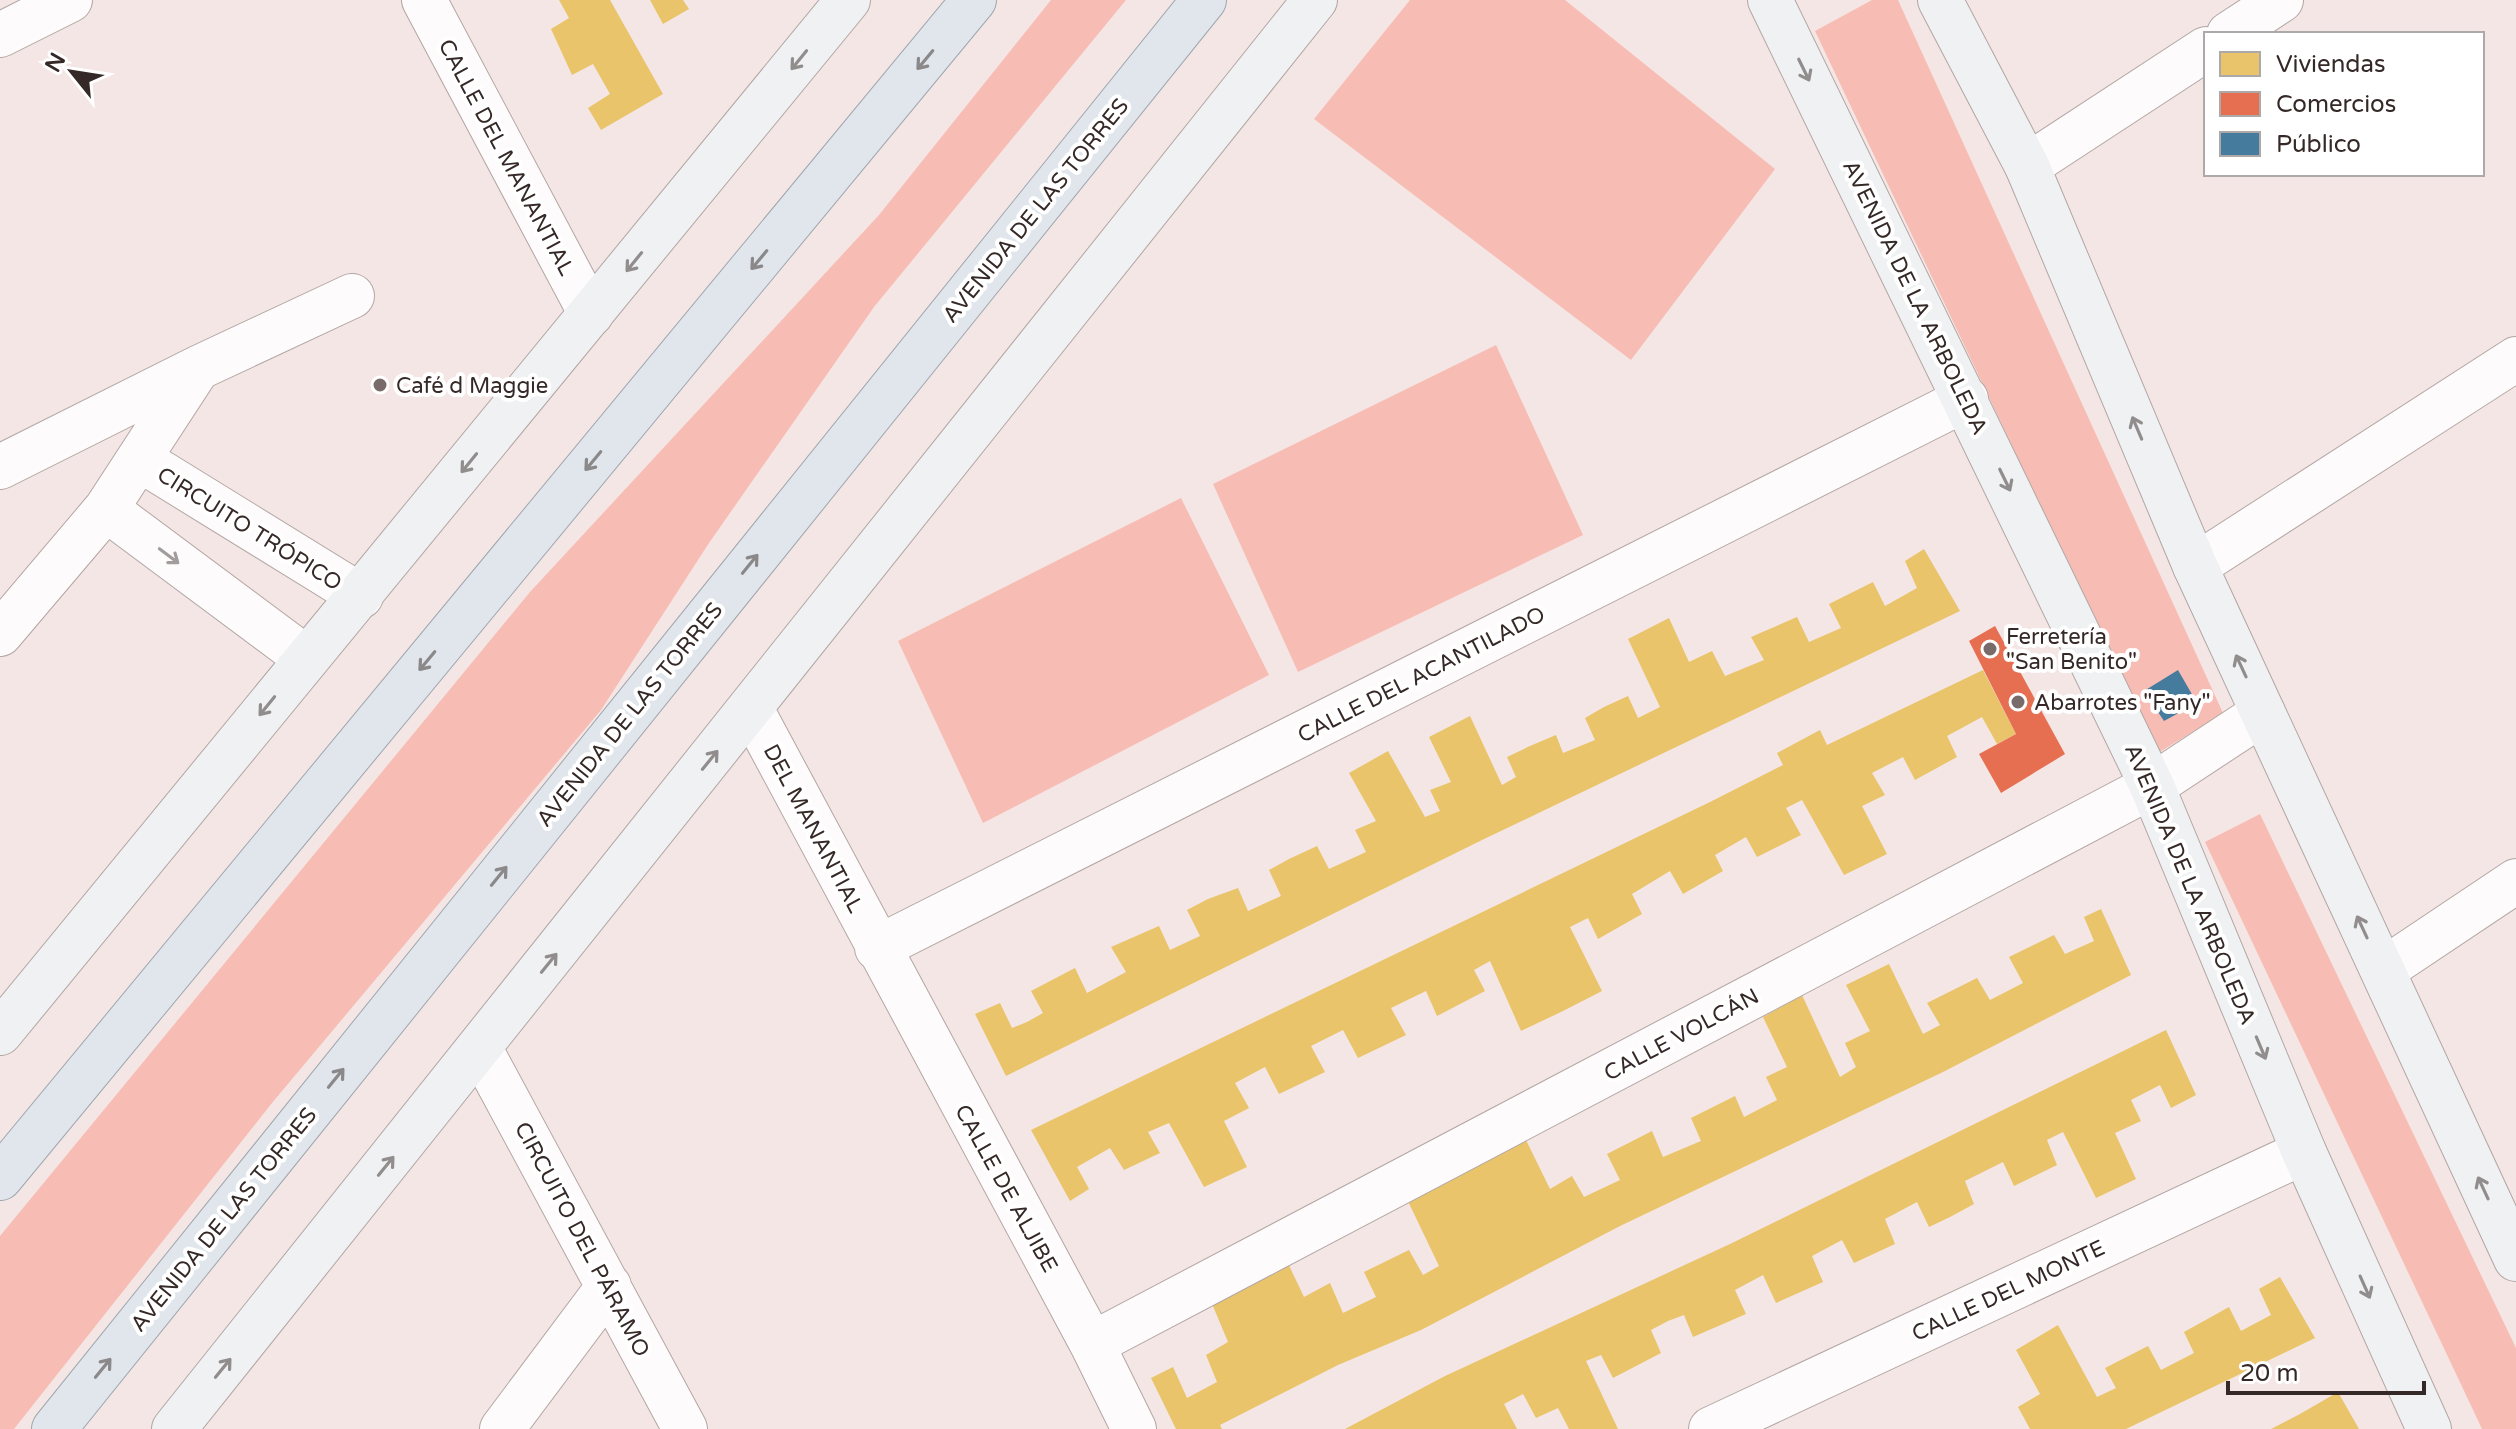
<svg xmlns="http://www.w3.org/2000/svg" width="2516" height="1429" font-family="'Varela Round',sans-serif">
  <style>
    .green { fill: #f7bdb4 }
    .homes { fill: #e9c46a }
    .shops { fill: #e76f51 }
    .public { fill: #457b9d }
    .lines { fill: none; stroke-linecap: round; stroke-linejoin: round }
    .street-casing { stroke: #b2a6a4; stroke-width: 46 }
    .secondary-casing { stroke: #b2a6a4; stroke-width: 46 }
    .primary-casing { stroke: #9fa6ae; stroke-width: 46 }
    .street { stroke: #fdfbfb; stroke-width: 44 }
    .secondary { stroke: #eff1f3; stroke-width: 44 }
    .primary { stroke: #e0e6eb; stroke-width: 44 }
    .oneway { stroke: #928d8d }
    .oneway2 { stroke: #8a8889 }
    .oneway3 { stroke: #a39c9c }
    .poi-dot { fill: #786b69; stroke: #fff; stroke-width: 3 }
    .labels { text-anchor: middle; stroke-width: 8; stroke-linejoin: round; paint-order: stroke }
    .street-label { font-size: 22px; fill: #352927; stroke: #fff }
    .poi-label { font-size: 22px; fill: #352927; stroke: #fff; text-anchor: start }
  </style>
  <rect width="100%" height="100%" fill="#f4e6e4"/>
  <!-- green -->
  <path class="green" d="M1051,0H1126L874,307L709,543L601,710L272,1103L14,1429H0V1236L530,592L879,215Z
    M1410,0H1565L1775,169L1631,360L1314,119Z
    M1872,0H1898L2223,713L2158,753L1815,31Z
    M1496,345L1583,535L1298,672L1213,484Z
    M1181,498L1269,675L983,823L898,641Z
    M2260,814L2516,1348V1429H2482L2205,842Z"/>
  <!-- homes -->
  <path class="homes" d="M559,0H610L663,94L601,130L588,108L610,94L593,64L572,75L551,29L569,18Z
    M650,0H683L689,9L663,24Z
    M1924,549L1960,611L1482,840L1006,1076L975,1014L1000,1003L1012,1028L1027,1022L1043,1013L1031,991L1075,968L1087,993L1126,972L1111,947L1159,926L1170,950L1200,936L1187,910L1208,899L1238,888L1248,911L1281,896L1269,870L1289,859L1317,846L1329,869L1366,852L1355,830L1376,821L1349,773L1388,751L1425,817L1440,811L1430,790L1451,782L1429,737L1470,716L1502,785L1516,777L1507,757L1530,746L1556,735L1563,753L1595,740L1585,718L1604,707L1628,696L1638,718L1660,707L1628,639L1669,618L1689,662L1712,651L1725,676L1764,660L1751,637L1797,617L1809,642L1841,628L1829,604L1873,582L1885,606L1917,588L1905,561Z
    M1983,670L2016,734L1997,744L1982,717L1947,736L1957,757L1915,780L1903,757L1872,773L1885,795L1862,806L1887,854L1844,875L1802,800L1786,808L1801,835L1757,857L1746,837L1715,855L1723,871L1683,894L1670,871L1632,894L1642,914L1598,939L1588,918L1570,927L1602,991L1563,1011L1521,1031L1490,961L1474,970L1485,991L1437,1016L1426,991L1391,1008L1406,1035L1358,1058L1343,1030L1311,1046L1325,1072L1279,1094L1265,1067L1235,1083L1249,1108L1224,1121L1247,1167L1204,1187L1169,1123L1148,1132L1160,1153L1124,1170L1110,1148L1077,1167L1089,1189L1070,1201L1031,1130L1710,802L1783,765L1777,753L1820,730L1827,745Z
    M2101,909L2131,975L1943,1072L1620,1226L1421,1330L1338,1365L1220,1425L1222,1429H1176L1151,1378L1173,1367L1187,1398L1217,1382L1206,1355L1228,1342L1210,1299L1285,1257L1304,1297L1330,1283L1343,1313L1376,1297L1364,1272L1409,1250L1423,1275L1439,1266L1405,1195L1525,1138L1550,1189L1572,1176L1584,1197L1620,1180L1607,1154L1652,1131L1663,1157L1701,1141L1691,1118L1735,1096L1744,1117L1777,1100L1766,1077L1787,1067L1763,1017L1802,995L1840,1077L1856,1067L1845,1043L1870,1031L1846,985L1889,964L1923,1034L1940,1025L1927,1003L1977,978L1990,1000L2023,983L2009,957L2054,935L2065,954L2094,941L2084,917Z
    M2166,1030L2196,1095L2171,1108L2160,1085L2131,1100L2141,1121L2115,1133L2136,1179L2096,1198L2063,1132L2047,1140L2057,1165L2014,1186L2003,1162L1965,1181L1974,1204L1950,1217L1929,1227L1917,1202L1885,1219L1895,1244L1854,1263L1842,1240L1812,1256L1823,1282L1776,1303L1763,1275L1735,1290L1746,1314L1693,1337L1684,1315L1668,1321L1651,1330L1661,1353L1613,1378L1601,1355L1586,1361L1618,1429H1569L1558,1408L1536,1418L1523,1394L1504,1404L1517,1429H1345L1445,1376L1730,1244Z
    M2280,1277L2315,1338L2126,1429H2030L2018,1407L2040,1394L2016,1350L2058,1325L2097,1397L2116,1388L2105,1368L2148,1346L2161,1370L2194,1353L2184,1332L2229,1307L2241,1331L2271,1315L2259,1289Z
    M2338,1392L2359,1429H2271L2300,1414Z"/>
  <!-- shops -->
  <path class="shops" d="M1995,626L2065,754L2001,793L1979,754L2016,734L1969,641Z"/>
  <!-- public -->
  <path class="public" d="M2178,670L2197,703L2164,721L2144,691Z"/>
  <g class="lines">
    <defs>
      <path id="street" d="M424,0L591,314
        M2229,34L2281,0
        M0,35L70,0
        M2027,166L2206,49
        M139,459L361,596
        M0,467L196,369
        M106,509L306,658
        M2195,566L2516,359
        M0,634L106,509L198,368L352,296
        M751,709L1092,1344L1134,1429
        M877,948L1966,399
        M2383,970L2516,881
        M480,1049L685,1429
        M1092,1344L2152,786L2263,713
        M502,1429L609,1286
        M1711,1429L2304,1152"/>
      <path id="secondary" d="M1770,0L2152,786L2304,1152L2429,1429
        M1940,0L2027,166L2195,566L2516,1259
        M0,1033L848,0
        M174,1429L1315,0"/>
      <path id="primary" d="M0,1178L974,0
        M54,1429L1204,0"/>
    </defs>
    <!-- street casing -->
    <use href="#street" class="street-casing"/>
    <!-- secondary casing -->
    <use href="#secondary" class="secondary-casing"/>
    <!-- primary casing -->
    <use href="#primary" class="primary-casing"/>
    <!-- street -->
    <use href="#street" class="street"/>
    <!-- secondary -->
    <use href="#secondary" class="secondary"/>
    <!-- primary -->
    <use href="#primary" class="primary"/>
  </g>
  <!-- one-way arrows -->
  <defs><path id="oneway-shaft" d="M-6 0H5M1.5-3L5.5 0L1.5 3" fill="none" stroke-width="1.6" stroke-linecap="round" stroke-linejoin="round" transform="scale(2)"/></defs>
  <g class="oneway">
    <use href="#oneway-shaft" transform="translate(799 60) rotate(129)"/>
    <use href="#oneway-shaft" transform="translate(1804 70) rotate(64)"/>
    <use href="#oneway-shaft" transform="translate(634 262) rotate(129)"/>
    <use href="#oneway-shaft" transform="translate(2137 428) rotate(-113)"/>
    <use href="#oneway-shaft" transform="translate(469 463) rotate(129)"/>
    <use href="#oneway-shaft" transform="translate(2005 480) rotate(64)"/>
    <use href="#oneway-shaft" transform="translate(2241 666) rotate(-115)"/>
    <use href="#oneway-shaft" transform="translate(267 706) rotate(129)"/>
    <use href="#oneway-shaft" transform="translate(710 760) rotate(-51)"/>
    <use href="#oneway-shaft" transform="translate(2362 927) rotate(-115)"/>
    <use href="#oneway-shaft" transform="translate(549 963) rotate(-51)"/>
    <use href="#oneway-shaft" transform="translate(2261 1048) rotate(67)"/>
    <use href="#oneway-shaft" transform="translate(386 1166) rotate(-51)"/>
    <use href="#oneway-shaft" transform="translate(2483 1188) rotate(-115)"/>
    <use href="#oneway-shaft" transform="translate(2365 1287) rotate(66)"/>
    <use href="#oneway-shaft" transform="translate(223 1368) rotate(-51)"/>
  </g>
  <g class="oneway2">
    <use href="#oneway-shaft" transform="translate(925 60) rotate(130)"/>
    <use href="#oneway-shaft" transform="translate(759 260) rotate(130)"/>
    <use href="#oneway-shaft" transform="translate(593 461) rotate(130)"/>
    <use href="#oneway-shaft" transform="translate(750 564) rotate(-51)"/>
    <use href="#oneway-shaft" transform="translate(427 661) rotate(130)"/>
    <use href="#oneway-shaft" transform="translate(499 876) rotate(-51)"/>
    <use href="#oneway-shaft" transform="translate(336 1078) rotate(-51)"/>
    <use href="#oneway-shaft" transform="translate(103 1368) rotate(-51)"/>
  </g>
  <use class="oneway3" href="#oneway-shaft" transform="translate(169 556) rotate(37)"/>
  <!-- markers -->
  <g class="poi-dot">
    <circle cx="380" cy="385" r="8"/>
    <circle cx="1990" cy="649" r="8"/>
    <circle cx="2018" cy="702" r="8"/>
  </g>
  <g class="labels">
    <!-- street labels -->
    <g class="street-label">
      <text transform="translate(507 157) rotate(62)" y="8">CALLE DEL MANANTIAL</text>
      <text transform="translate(1035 210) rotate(-51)" y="8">AVENIDA DE LAS TORRES</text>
      <text transform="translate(1916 297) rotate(64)" y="8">AVENIDA DE LA ARBOLEDA</text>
      <text transform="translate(250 528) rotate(32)" y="8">CIRCUITO TRÓPICO</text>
      <text transform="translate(1421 674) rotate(-27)" y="8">CALLE DEL ACANTILADO</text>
      <text transform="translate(629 714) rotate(-51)" y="8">AVENIDA DE LAS TORRES</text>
      <text transform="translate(814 828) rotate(62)" y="8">DEL MANANTIAL</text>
      <text transform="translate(2191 884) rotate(67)" y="8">AVENIDA DE LA ARBOLEDA</text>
      <text transform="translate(1681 1034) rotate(-28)" y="8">CALLE VOLCÁN</text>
      <text transform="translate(1007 1188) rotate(61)" y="8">CALLE DE ALJIBE</text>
      <text transform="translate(223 1219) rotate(-51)" y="8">AVENIDA DE LAS TORRES</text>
      <text transform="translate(583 1239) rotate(62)" y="8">CIRCUITO DEL PÁRAMO</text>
      <text transform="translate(2008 1290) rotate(-25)" y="8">CALLE DEL MONTE</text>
    </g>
    <!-- poi labels -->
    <g class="poi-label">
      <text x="396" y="393">Café d Maggie</text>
      <text x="2006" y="644">Ferretería<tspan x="2006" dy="25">"San Benito"</tspan></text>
      <text x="2034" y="710">Abarrotes "Fany"</text>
    </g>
  </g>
  <!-- legend -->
  <rect x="2204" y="32" width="280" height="144" fill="#ffffff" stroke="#aea9a9" stroke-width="2"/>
  <rect x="2220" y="52" width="40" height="24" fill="#e9c46a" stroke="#aea9a9" stroke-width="2"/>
  <text x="2276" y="72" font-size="24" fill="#352927">Viviendas</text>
  <rect x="2220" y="92" width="40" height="24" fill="#e76f51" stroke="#aea9a9" stroke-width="2"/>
  <text x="2276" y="112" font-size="24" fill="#352927">Comercios</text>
  <rect x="2220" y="132" width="40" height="24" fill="#457b9d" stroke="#aea9a9" stroke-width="2"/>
  <text x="2276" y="152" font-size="24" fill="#352927">Público</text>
  <!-- north arrow -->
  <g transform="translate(72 72) rotate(300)" stroke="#ffffff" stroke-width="6" paint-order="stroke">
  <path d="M0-6L14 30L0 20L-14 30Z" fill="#352927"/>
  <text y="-12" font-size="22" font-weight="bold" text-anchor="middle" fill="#352927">N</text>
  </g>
  <!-- scale -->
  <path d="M2228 1381v12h196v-12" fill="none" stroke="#352927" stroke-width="4"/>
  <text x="2240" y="1381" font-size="24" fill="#352927" stroke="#ffffff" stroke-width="6" paint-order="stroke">20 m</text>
</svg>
